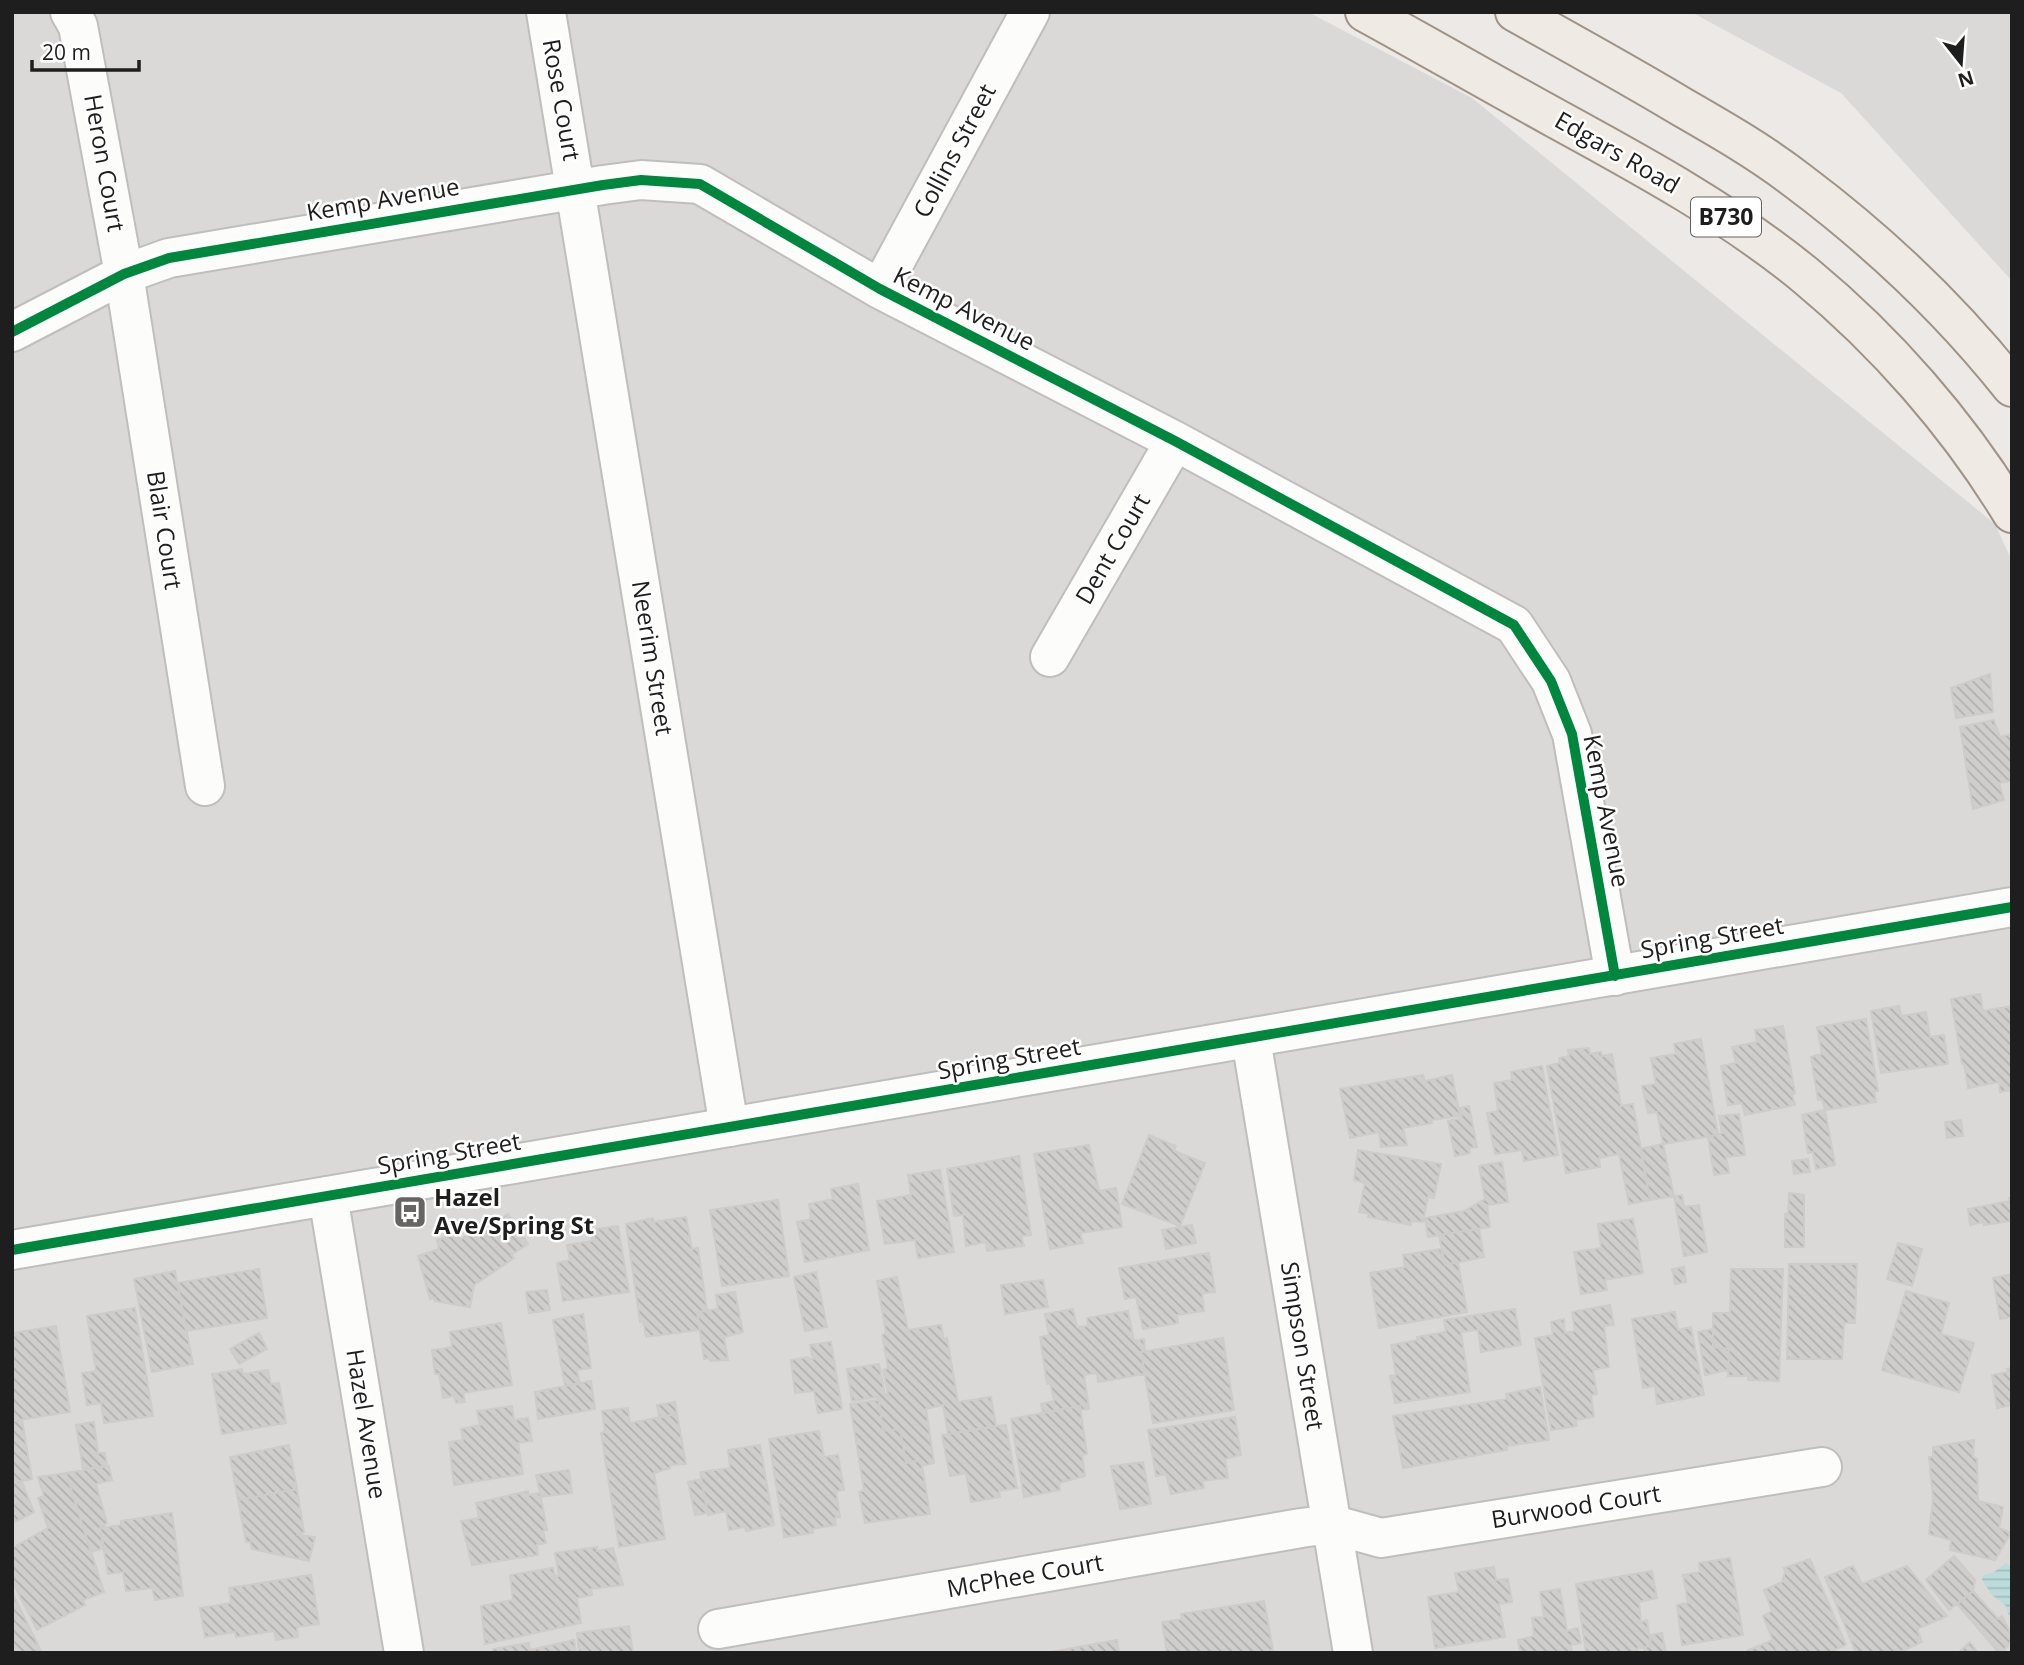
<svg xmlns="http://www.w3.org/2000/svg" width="2024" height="1665" font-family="'Open Sans',sans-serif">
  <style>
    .residential { fill: #dbd9d8 }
    .water { fill: url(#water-rules) }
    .building { fill: url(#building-back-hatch); stroke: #cfcbc8; stroke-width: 2 }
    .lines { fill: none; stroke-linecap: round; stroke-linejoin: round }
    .minor-casing { stroke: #bfbebd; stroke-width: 42 }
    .tertiary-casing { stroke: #bfbebd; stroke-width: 42 }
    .primary-casing { stroke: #a09386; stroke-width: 42 }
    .minor { stroke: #fcfcfb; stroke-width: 38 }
    .tertiary { stroke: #fcfcfb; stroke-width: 38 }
    .primary { stroke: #f0eae5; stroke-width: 38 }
    .cycleway-casing { stroke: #fff; stroke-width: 15 }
    .cycleway { stroke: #00873e; stroke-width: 10 }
    .labels { text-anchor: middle; stroke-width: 5; stroke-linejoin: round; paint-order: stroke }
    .shield { fill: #fff; stroke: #626262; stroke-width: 2 }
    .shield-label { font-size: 23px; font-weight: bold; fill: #1e1e1e }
    .street-label { font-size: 24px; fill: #1e1e1e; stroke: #fff }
    .poi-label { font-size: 24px; font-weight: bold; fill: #1e1e1e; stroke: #fff; text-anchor: start }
  </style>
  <defs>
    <pattern id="water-rules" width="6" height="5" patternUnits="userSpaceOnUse" patternTransform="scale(1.75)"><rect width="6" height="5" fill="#bcdcdc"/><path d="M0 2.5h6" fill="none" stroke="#a1bcbc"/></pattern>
    <pattern id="building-back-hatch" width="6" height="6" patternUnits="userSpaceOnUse" patternTransform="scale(1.75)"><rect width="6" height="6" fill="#d0cecc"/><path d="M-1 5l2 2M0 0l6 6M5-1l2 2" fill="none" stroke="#b2b0af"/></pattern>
  </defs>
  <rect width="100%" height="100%" fill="#ece9e7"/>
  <!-- residential -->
  <path class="residential" d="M12,12H1308L1472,98L1995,524L2012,561V1653H12Z
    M1691,12H2012V281L1841,93Z"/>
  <!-- water -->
  <path class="water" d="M2006,1563L2012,1567V1616L2008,1614L2006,1606L1992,1595L1982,1580L1983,1575L1994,1572Z"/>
  <!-- building -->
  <path class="building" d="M1990,674L1993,712L1956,718L1951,688Z
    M1994,720L2000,737L2012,734V781L1999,783L2004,800L1973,809L1960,727Z
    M1980,994L1983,1011L2012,1006V1090L2000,1092L1999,1082L1968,1088L1964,1064H1962L1951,999Z
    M1899,1006L1901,1016L1926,1012L1930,1037L1944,1035L1948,1064L1881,1073L1871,1011Z
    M1866,1019L1878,1091H1874L1876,1102L1825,1110L1822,1099L1818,1100L1811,1057L1822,1054L1817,1027Z
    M1783,1026L1795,1093L1792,1094L1795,1105L1745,1115L1742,1103L1728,1105L1721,1066L1736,1063L1732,1047L1757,1042L1755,1030Z
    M1701,1039L1718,1135L1663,1144L1657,1112L1648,1113L1642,1086L1656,1084L1651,1058L1676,1054L1674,1044Z
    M1589,1048L1590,1054L1601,1052L1602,1056L1612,1054L1621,1106L1633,1104L1650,1200L1629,1204L1619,1154L1599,1158L1600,1167L1566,1173L1547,1066L1560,1063L1559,1058L1569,1056L1568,1050Z
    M1542,1066L1558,1155L1524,1161L1522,1150L1495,1154L1487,1113L1498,1111L1494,1083L1512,1080L1511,1072Z
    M1423,1075L1425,1081L1452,1075L1460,1116L1431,1120L1432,1123L1403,1128L1407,1145L1381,1147L1379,1132L1350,1138L1340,1089Z
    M1469,1106L1477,1147L1469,1148L1470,1153L1455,1156L1448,1121L1462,1118L1460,1108Z
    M1825,1110L1835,1165L1816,1169L1813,1152L1808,1153L1802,1115Z
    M1739,1114L1745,1155L1726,1157L1729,1173L1714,1175L1708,1137L1722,1133L1719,1116Z
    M1961,1120L1963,1136L1947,1138L1945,1122Z
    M1149,1135L1176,1146L1174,1151L1205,1163L1180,1226L1122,1204Z
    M1663,1144L1674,1196L1650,1200L1640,1149Z
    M1089,1145L1099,1191L1116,1188L1122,1227L1080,1233L1083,1243L1050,1249L1034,1154Z
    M1358,1150L1441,1164L1434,1198L1428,1197L1423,1222L1411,1221V1225L1368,1217L1369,1214L1359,1212L1365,1183L1354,1180Z
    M1019,1156L1031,1235L1021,1236L1024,1246L987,1251L986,1242L966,1246L963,1215L954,1216L947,1169Z
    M1808,1159L1810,1172L1794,1174L1792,1161Z
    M1502,1162L1508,1202L1487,1205L1490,1227L1428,1237L1425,1218L1464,1211L1485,1199L1479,1166Z
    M940,1170L954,1252L918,1258L915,1240L885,1244L877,1201L911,1195L908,1175Z
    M858,1184L869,1250L805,1262L797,1222L811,1219L809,1204L833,1199L831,1189Z
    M1789,1193L1804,1195V1247H1785V1214L1788,1213Z
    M1682,1195L1684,1207L1699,1205L1707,1252L1684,1256L1674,1196Z
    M2012,1197V1221L1984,1225V1222L1970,1225L1968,1209L2010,1201L2009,1198Z
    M778,1200L789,1276L722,1286L710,1210Z
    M508,1214L528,1244L511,1255L514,1258L474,1285L470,1307L434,1301L435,1298L430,1299L418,1256L439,1249L437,1240L458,1233L460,1240L489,1221L492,1225Z
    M686,1217L692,1249L698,1248L707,1311L697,1312L700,1330L646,1337L643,1321L640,1322L626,1224L653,1218L654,1222Z
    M1633,1219L1643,1273L1605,1280L1607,1290L1581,1294L1574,1252L1601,1248L1598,1224Z
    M1192,1225L1196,1243L1166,1249L1162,1230Z
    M618,1226L629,1292L563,1301L557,1263L570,1260L567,1245L592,1241L590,1230Z
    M1479,1229L1484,1257L1445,1265L1439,1235Z
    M1898,1243L1922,1249L1912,1286L1887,1279Z
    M1441,1249L1445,1265L1458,1262L1467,1312L1379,1328L1370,1273L1405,1267L1403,1255Z
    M1209,1253L1215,1292L1202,1293L1204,1311L1177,1315L1178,1323L1143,1329L1136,1297L1125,1299L1119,1268Z
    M1789,1264H1857L1855,1323H1844L1842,1359H1787Z
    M1684,1267L1686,1282L1675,1284L1672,1269Z
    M259,1269L267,1318L186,1331L177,1283Z
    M1731,1269H1783L1779,1381L1748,1380V1376H1728L1729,1349L1713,1347V1313H1730Z
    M175,1271L193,1364L152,1372L134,1279Z
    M816,1272L827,1327L805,1331L794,1277Z
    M2012,1274V1317L2000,1319L1993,1278Z
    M897,1277L908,1330L941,1325L944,1340L947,1338L958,1402L991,1397L996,1426L948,1434L943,1405L926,1409L934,1463L922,1466L921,1460L906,1463L900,1429L883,1431L878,1397L852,1401L847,1369L879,1364L885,1395L888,1394L883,1370L888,1368L882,1335L886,1333L877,1281Z
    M1043,1280L1048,1307L1005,1314L1001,1285Z
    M547,1290L550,1310L529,1313L526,1292Z
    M1906,1291L1949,1303L1941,1334L1974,1343L1959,1392L1882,1370Z
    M735,1292L743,1332L724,1337L728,1360L710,1361L709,1358L704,1359L697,1312L718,1309L716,1295Z
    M1610,1305L1614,1325L1604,1326L1609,1367L1593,1370L1597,1394L1591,1395L1594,1417L1576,1420L1577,1426L1551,1430L1535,1338L1553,1335L1551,1322L1564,1319L1565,1333L1575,1331L1572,1312Z
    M135,1308L153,1416L104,1423L101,1403L87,1405L82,1373L96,1371L87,1316Z
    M1073,1309L1077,1327L1088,1326L1087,1318L1128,1311L1134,1341L1144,1339L1145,1350L1141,1352L1145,1374L1098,1382L1097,1373L1084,1375L1089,1409L1081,1410L1080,1406L1043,1413L1041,1404L1054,1401L1050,1383L1047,1384L1040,1337L1049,1335L1045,1314Z
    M1515,1309L1521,1345L1481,1352L1478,1330L1461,1332L1470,1392L1395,1403L1390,1376L1396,1375L1391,1345L1418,1340L1417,1337L1446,1332L1444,1320Z
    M1675,1312L1678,1330L1691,1327L1704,1395L1657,1404L1655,1386L1643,1388L1632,1319Z
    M583,1314L591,1368L577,1370L580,1384L565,1386L553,1320Z
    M501,1323L512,1385L463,1393L465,1402L456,1403L454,1396L443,1398L439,1374H435L432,1350L452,1347L450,1332Z
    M56,1326L70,1412L12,1421V1333Z
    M1713,1329V1347L1729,1349L1728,1370L1705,1375L1698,1332Z
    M259,1333L267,1349L239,1364L230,1349Z
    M1223,1338L1234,1410L1153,1423L1141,1352Z
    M831,1342L842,1409L818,1413L814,1391L795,1393L791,1360L808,1357L809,1359H813L810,1345Z
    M2012,1368V1405L1997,1408L1992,1375L2008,1372L2007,1369Z
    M242,1369L243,1374L268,1370L271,1384L279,1383L286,1423L222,1434L212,1374Z
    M591,1381L595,1409L538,1419L535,1392Z
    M1540,1387L1549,1440L1507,1446V1450L1403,1468L1393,1416L1507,1399L1506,1394Z
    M879,1400L883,1431L900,1429L906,1463L921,1460L930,1514L865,1523L859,1492L864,1490L850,1404Z
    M675,1402L677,1414L659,1417L657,1405Z
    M512,1406L514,1420L528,1418L532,1441L518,1443L523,1474L454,1485L449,1442L463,1440L461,1429L480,1425L477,1411Z
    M1080,1406L1087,1454L1082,1455L1085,1476L1059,1483L1060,1490L1024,1497L1011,1419Z
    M628,1408L630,1423L677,1414L686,1464L670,1465V1468L654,1473L665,1539L619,1547L601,1433L605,1432L602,1411Z
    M1235,1417L1241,1455L1225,1459L1228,1478L1202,1481L1204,1488L1171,1494L1166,1474L1156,1476L1148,1430Z
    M22,1420L32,1479L12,1483V1421Z
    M94,1422L98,1453H105L107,1466L83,1469L76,1425Z
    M1006,1425L1017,1488L999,1491L1000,1497L971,1502L966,1473L950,1476L942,1435Z
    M819,1431L824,1457L838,1455L844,1490L836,1491L840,1517L835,1518L836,1525L812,1529L813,1533L784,1537L769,1439Z
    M1974,1440L1973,1457L1977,1459L1978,1501L2003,1507L1999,1528L2011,1533L1995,1560L1950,1550L1951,1540L1929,1534L1933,1499L1929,1457H1933V1447Z
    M289,1445L297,1489L238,1500L230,1457Z
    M760,1445L774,1525L746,1531L745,1527L729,1530L726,1511L708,1515L700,1472L730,1468L728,1450Z
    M1143,1462L1151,1504L1120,1509L1111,1466Z
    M109,1466L112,1480L96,1484L107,1523L100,1528L104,1548L91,1552L66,1473Z
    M569,1470L572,1493L541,1497L536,1475Z
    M66,1473L104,1592L83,1600L85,1605L37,1630L12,1581V1548L48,1528L38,1498L44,1496L38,1477Z
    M701,1479L708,1513L695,1515L688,1482Z
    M22,1482L34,1512L15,1522L12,1515V1483Z
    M297,1489L304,1532L299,1535L315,1537L309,1561L252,1549L250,1542H246L238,1500Z
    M528,1491V1495L540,1493L547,1530L543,1531L546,1543L537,1545L538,1555L472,1565L461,1521L479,1518L476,1503Z
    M172,1513L183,1596L155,1600L152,1588L126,1591L123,1572L108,1574L100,1528L121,1525V1521Z
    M597,1547V1551L613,1548L623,1585L591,1589L592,1595L577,1598L581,1623L485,1644L481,1606L513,1600L510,1575L553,1568L555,1576H559L555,1553Z
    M1954,1556L1975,1580L1973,1591L1949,1610L1926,1580Z
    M1730,1558L1743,1635L1682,1645L1677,1605L1688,1603L1683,1575L1700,1572L1699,1563Z
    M1810,1559L1846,1645L1828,1653H1778L1763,1616L1772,1611L1764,1590L1782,1582L1785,1572L1784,1568Z
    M1853,1566L1862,1584L1907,1566L1947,1616L1917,1629L1922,1642L1898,1653H1856L1825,1577Z
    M1494,1567L1496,1580L1508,1579L1512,1602L1499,1604L1505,1637L1435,1648L1428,1597L1459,1592L1455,1573Z
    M1652,1571L1657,1598L1639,1602L1641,1622L1647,1620L1651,1646L1638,1648V1653H1586L1576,1584Z
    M311,1575L319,1624L297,1627L298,1637L276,1640L274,1631L236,1637L235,1632L205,1637L200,1608L231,1603L229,1588Z
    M1560,1589L1567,1631L1578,1628L1581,1643L1571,1645L1572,1653H1520L1518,1640L1534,1636L1532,1618L1544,1617L1540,1592Z
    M1973,1591L1998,1619L2002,1616L2012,1636V1640L2002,1653H1999L1957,1604Z
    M12,1592L42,1653H12Z
    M1264,1601L1273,1650L1258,1653H1167L1162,1622L1182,1619L1181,1614Z
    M629,1626L633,1653H579L577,1633Z
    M1662,1633L1666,1653H1645L1644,1647L1651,1646L1650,1635Z
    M574,1640L576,1653H493V1649L529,1643L530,1650Z
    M1117,1640L1119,1653H1050V1652Z
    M1773,1640L1778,1653H1749L1748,1650Z
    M1970,1642L1978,1653H1958Z"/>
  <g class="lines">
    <defs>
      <path id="minor" d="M70,12L78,26L124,274L205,786
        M546,12L729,1127
        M880,289L1030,12
        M12,332L124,274L169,258L603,185L641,180L700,184L880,289L1175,441L1514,625L1551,681L1572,734L1615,976
        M1050,657L1175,441
        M1251,1039L1353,1653
        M328,1196L404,1653
        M718,1629L1301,1528L1331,1524L1381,1538L1822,1467"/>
      <path id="tertiary" d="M12,1250L2012,907"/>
      <path id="primary" d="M1365,12C1429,47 1491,83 1555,118C1641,165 1728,212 1805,275C1885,341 1958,424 2012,513
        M1515,12C1571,43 1627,74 1682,107C1722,130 1762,153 1798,181C1878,241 1950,309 2012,387"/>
    </defs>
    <!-- minor casing -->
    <use href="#minor" class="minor-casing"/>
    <!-- tertiary casing -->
    <use href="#tertiary" class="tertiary-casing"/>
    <!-- primary casing -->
    <use href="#primary" class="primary-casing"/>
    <!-- minor -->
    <use href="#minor" class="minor"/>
    <!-- tertiary -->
    <use href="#tertiary" class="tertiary"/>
    <!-- primary -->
    <use href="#primary" class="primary"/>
    <defs>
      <path id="cycleway" d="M12,332L124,274L169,258L603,185L641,180L700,184L880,289L1175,441L1514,625L1551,681L1572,734L1615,976
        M12,1250L2012,907"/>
    </defs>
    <!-- cycleway casing -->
    <use href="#cycleway" class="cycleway-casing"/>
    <!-- cycleway -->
    <use href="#cycleway" class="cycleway"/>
  </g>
  <!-- icons -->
  <defs>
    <symbol id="bus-square" viewBox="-11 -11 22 22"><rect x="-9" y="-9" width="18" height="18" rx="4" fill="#666564" stroke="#fff"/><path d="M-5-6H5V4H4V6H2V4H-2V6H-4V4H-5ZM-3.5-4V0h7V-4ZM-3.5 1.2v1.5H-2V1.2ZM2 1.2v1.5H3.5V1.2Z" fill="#fff"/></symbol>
  </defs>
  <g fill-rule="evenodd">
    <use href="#bus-square" x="391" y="1193" width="38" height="38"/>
  </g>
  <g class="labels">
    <!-- shield labels -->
    <rect class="shield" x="1691" y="197.5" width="70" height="39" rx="5"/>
    <g class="shield-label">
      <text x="1726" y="225">B730</text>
    </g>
    <!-- street labels -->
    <g class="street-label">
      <text transform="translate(561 100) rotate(80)" y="8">Rose Court</text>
      <text transform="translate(955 151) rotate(-62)" y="8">Collins Street</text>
      <text transform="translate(1617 153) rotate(30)" y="8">Edgars Road</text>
      <text transform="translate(104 163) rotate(80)" y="8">Heron Court</text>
      <text transform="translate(383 200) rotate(-10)" y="8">Kemp Avenue</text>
      <text transform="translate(964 309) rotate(27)" y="8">Kemp Avenue</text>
      <text transform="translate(164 530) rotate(81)" y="8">Blair Court</text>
      <text transform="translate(1113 549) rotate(-60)" y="8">Dent Court</text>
      <text transform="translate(652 658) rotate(81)" y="8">Neerim Street</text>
      <text transform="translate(1606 811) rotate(79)" y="8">Kemp Avenue</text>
      <text transform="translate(1712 938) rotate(-10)" y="8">Spring Street</text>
      <text transform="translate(1009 1059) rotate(-10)" y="8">Spring Street</text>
      <text transform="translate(449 1154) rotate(-10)" y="8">Spring Street</text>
      <text transform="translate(1302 1346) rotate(81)" y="8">Simpson Street</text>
      <text transform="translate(366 1424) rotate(81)" y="8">Hazel Avenue</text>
      <text transform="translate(1576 1507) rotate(-9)" y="8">Burwood Court</text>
      <text transform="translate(1025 1576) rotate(-10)" y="8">McPhee Court</text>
    </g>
    <!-- poi labels -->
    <g class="poi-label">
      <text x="434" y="1206">Hazel<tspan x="434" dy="28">Ave/Spring St</tspan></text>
    </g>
  </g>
  <!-- border -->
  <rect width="2024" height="1665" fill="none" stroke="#1e1e1e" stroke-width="28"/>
  <!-- north arrow -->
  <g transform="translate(1961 63) rotate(163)" stroke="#ffffff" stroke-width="5" paint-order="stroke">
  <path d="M0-5L12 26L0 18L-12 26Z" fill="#1e1e1e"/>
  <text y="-10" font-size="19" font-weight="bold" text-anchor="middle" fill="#1e1e1e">N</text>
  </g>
  <!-- scale -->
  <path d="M32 60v10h107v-10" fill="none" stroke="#1e1e1e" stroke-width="3.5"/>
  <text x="42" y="60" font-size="21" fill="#1e1e1e" stroke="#ffffff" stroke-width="5" paint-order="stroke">20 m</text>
</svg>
